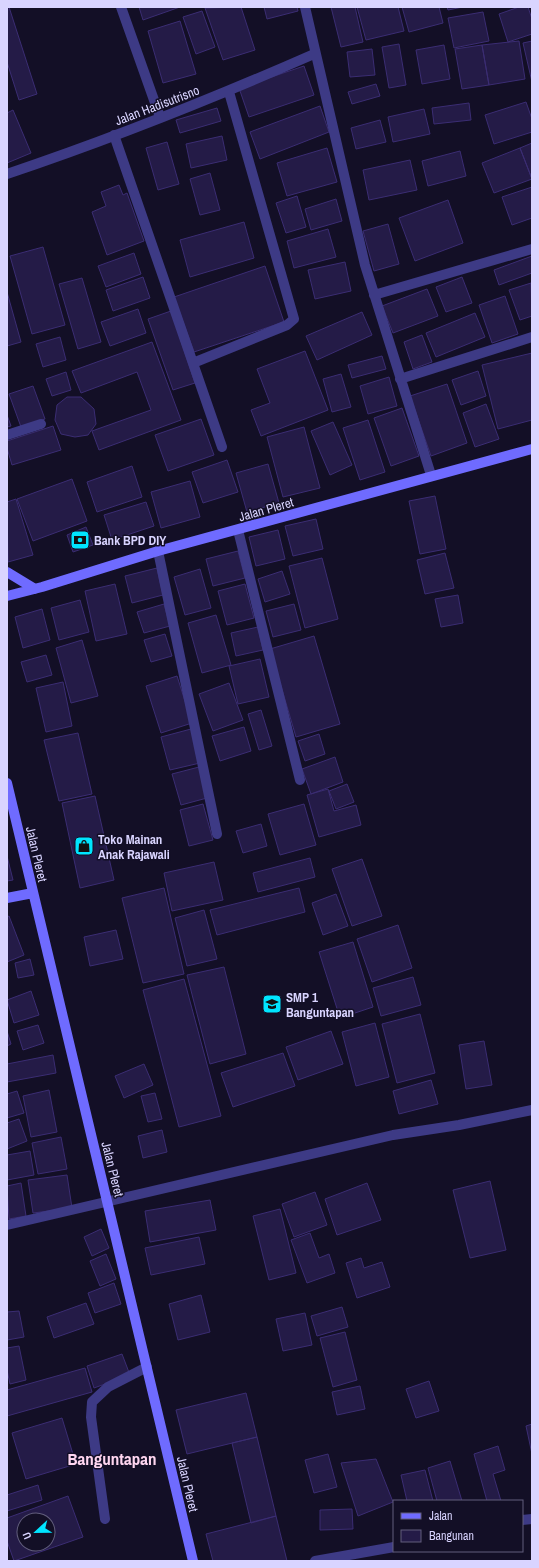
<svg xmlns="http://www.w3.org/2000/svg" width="539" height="1568" font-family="'Archivo Narrow',sans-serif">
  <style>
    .building { fill: #241b47; stroke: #3b2d73; fill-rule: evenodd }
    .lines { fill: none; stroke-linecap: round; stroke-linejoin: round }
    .street { stroke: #3d3a85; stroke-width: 10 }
    .secondary { stroke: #6f6bff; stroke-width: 10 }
    .labels { text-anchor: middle; stroke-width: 3; stroke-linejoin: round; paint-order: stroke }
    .street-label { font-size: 13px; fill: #d9d4ff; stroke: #130f26 }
    .poi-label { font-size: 13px; font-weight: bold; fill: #d9d4ff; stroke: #130f26; text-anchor: start }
    .district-label { font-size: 17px; font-weight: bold; fill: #ffd6f0; stroke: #130f26 }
  </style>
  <rect width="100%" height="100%" fill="#130f26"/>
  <!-- building -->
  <path class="building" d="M7,7H9L37,94L19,100L7,62Z
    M139,7H180L143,20Z
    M241,7L255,50L223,60L205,8Z
    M264,7H297L298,11L267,19Z
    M331,7H355L363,42L341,47Z
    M357,7H398L404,31L366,40Z
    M402,7H439L443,23L409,32Z
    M447,7H463L448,10Z
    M519,7H528L532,19V34L508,42L499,14Z
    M202,11L215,47L196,54L183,17Z
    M483,12L489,41L454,48L448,18Z
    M180,21L196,74L163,83L148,31Z
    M519,41L525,79L489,85L482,45Z
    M532,41V82L523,43Z
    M399,44L406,85L389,88L382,47Z
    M444,45L450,79L422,84L416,50Z
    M482,45L489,85L462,89L455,49Z
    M372,49L375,75L350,77L347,52Z
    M304,66L314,95L249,117L239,88Z
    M376,84L380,96L352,104L348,92Z
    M526,102L532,119V132L494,144L485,115Z
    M469,103L471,120L434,124L432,108Z
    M320,106L329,132L260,159L250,132Z
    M217,108L221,121L180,133L176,120Z
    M424,109L430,134L393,142L388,117Z
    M13,110L31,153L7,163V113Z
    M380,120L386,142L356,149L351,128Z
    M222,136L227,160L191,168L186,144Z
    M167,142L179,184L158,190L146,148Z
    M532,143V179L520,148Z
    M327,148L337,182L287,196L277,163Z
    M520,148L532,179L494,193L482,163Z
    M460,151L466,176L428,186L422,161Z
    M410,160L417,190L369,200L363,170Z
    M210,173L220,210L200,215L190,179Z
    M119,185L123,195L127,193L144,241L107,255L92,212L106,206L101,192Z
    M532,187V218L512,225L502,197Z
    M297,196L306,227L286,233L276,203Z
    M336,199L342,221L311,230L305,209Z
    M448,200L463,243L415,261L399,218Z
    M244,222L254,258L190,277L180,240Z
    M388,224L399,264L374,271L363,231Z
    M328,229L336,257L294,268L287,241Z
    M43,247L65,325L32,334L10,256Z
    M134,253L141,274L106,287L98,266Z
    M532,256V273L499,285L494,270Z
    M345,262L351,291L315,299L308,270Z
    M265,266L284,322L194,352L174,297Z
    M143,277L150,298L113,311L106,290Z
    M462,277L472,303L446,312L436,287Z
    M82,278L101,342L78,349L59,284Z
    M531,283L532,316L520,320L509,290Z
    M427,289L438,316L393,333L382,306Z
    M7,292L21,342L7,346Z
    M505,296L518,334L492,343L479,305Z
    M138,309L146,333L110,346L101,322Z
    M171,311L195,383L173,390L148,319Z
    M362,312L372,335L317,360L306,336Z
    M475,313L485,337L436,357L426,333Z
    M422,335L432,362L413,369L404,342Z
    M60,337L66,360L43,367L36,344Z
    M152,342L181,420L99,450L92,431L151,410L137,372L81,393L72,371Z
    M305,351L328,410L261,436L251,410L270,403L257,369Z
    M532,353V420L498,429L482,365Z
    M382,356L386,369L352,378L348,365Z
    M478,371L486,396L461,405L452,380Z
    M66,372L71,390L52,396L46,379Z
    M341,374L351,407L332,412L323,379Z
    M389,377L397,406L368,414L360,386Z
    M447,384L467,443L431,456L410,396Z
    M33,386L45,419L21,427L9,394Z
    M67,397H81L94,409L96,424L88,435L75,437L61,434L55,420L57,405Z
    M486,404L499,439L475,447L463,413Z
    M402,408L419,456L391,466L374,418Z
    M7,415L11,426L7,427Z
    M201,419L214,455L168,471L155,435Z
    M368,420L385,472L360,480L343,428Z
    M333,422L352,465L330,475L311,431Z
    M53,426L61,450L12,465L7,448V441Z
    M304,427L320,488L283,497L267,437Z
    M227,460L238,492L203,503L192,472Z
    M268,464L279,503L247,512L236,473Z
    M132,466L142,497L97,512L87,482Z
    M72,479L87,521L33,541L17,499Z
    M190,481L200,517L161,528L151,492Z
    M435,496L446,549L420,554L409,501Z
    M16,499L33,555L8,562L7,502Z
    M146,502L154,526L112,540L104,515Z
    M316,519L323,549L293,556L285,526Z
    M86,527L93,545L73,552L67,535Z
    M278,530L285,559L256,566L249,537Z
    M238,551L245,578L213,586L206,559Z
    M445,553L454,588L425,594L417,560Z
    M322,558L338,619L305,628L289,566Z
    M157,568L163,595L132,603L125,576Z
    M200,569L211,608L185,615L174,577Z
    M282,571L290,594L265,602L258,579Z
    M115,584L127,634L96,641L85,591Z
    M245,584L254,618L227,625L218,591Z
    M458,595L463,623L441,627L435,599Z
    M80,600L89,632L59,640L51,608Z
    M164,604L170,626L144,633L137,612Z
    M294,604L301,630L273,637L266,611Z
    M42,609L50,640L23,648L15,617Z
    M216,615L231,665L202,673L188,623Z
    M258,627L263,650L236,656L231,633Z
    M165,634L172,656L151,662L144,640Z
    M314,636L340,724L296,737L270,649Z
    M82,640L98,696L71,703L56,648Z
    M46,655L52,675L27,682L21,662Z
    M260,659L269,697L238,704L229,666Z
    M177,676L192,723L161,733L146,686Z
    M63,682L72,726L46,732L36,688Z
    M229,683L243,720L213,731L199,694Z
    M261,710L272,746L259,750L248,714Z
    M244,727L251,751L220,761L212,736Z
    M191,729L200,763L170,770L161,737Z
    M78,733L92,794L59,801L44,740Z
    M319,734L325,754L305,761L298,741Z
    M335,757L343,782L311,794L302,769Z
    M199,767L207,798L181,805L172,774Z
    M347,784L354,802L336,809L329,791Z
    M328,789L334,811L356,805L361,825L319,837L307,795Z
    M95,796L114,880L80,888L62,803Z
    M203,804L213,840L189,846L180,810Z
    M304,804L316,845L280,855L268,814Z
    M261,824L267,846L243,853L236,831Z
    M7,856L13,880L7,881Z
    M310,858L315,877L258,892L253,873Z
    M362,859L382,916L352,926L332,869Z
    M214,862L223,900L172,911L164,873Z
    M164,888L184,974L143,983L122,898Z
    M299,888L305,912L217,935L210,910Z
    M336,894L348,926L323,935L312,903Z
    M204,910L217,959L187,966L175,918Z
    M9,916L24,955L7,962V917Z
    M398,925L412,968L372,982L357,939Z
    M116,930L123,959L90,966L84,937Z
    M353,942L373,1007L340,1018L319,952Z
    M30,959L34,975L18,978L15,963Z
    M224,967L246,1054L210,1064L187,975Z
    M413,977L421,1005L381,1016L373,988Z
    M184,979L221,1116L179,1127L143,990Z
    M31,991L39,1015L14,1023L7,1000Z
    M420,1014L435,1073L397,1083L382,1024Z
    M375,1023L389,1077L356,1086L342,1032Z
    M38,1025L44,1043L23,1050L17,1031Z
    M7,1031L11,1044L7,1046Z
    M331,1031L343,1064L298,1080L286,1047Z
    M484,1041L492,1085L466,1089L459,1045Z
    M283,1053L295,1086L233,1107L221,1073Z
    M53,1055L56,1073L7,1082V1064Z
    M144,1064L153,1085L124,1098L115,1076Z
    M431,1080L438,1104L399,1114L393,1091Z
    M49,1090L57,1132L31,1137L23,1096Z
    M17,1091L24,1113L7,1118V1094Z
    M155,1093L162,1119L148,1122L141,1096Z
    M19,1119L27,1141L7,1149V1123Z
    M162,1130L167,1152L143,1158L138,1136Z
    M61,1137L67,1169L38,1174L32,1143Z
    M30,1151L34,1175L7,1180V1155Z
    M67,1175L72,1208L33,1213L28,1180Z
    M490,1181L506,1250L470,1258L453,1190Z
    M21,1183L26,1216L9,1219L7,1186Z
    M367,1183L381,1220L337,1235L325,1199Z
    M315,1192L327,1225L294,1237L282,1204Z
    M210,1200L216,1230L150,1242L145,1211Z
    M280,1209L296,1273L269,1280L253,1216Z
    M101,1229L109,1248L92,1256L84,1237Z
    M310,1233L319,1258L329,1254L335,1273L307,1283L291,1240Z
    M199,1237L205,1264L151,1275L145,1248Z
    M106,1254L116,1279L100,1286L90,1261Z
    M361,1258L364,1268L382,1262L390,1287L357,1298L346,1263Z
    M114,1283L121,1304L95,1313L88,1293Z
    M201,1295L210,1332L178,1340L169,1304Z
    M86,1303L94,1324L54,1338L47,1317Z
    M342,1307L348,1327L317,1336L311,1316Z
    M19,1311L24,1337L7,1340V1312Z
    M305,1313L312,1345L283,1351L276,1319Z
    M345,1332L357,1380L333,1387L320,1338Z
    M19,1346L26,1380L10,1384L7,1370V1348Z
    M122,1354L130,1375L94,1388L87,1366Z
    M85,1368L92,1392L7,1416V1390Z
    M429,1381L439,1411L416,1418L406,1389Z
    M360,1386L365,1409L337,1415L332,1392Z
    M246,1393L257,1437L187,1454L176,1410Z
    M62,1418L76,1464L26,1479L12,1433Z
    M532,1424V1454L526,1426Z
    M257,1437L276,1516L251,1523L232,1443Z
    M498,1446L505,1470L493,1474L501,1501H487L474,1454Z
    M328,1454L337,1487L314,1493L305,1460Z
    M376,1459L393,1502L358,1516L341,1463Z
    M450,1461L462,1501H437L428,1468Z
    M425,1470L433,1501H407L401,1475Z
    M38,1485L42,1500L7,1511V1495Z
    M68,1496L83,1537L14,1561L7,1541V1518ZM24,1520H48V1544H24Z
    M352,1509L353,1529L320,1530V1510Z
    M276,1516L287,1561H213L206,1534Z"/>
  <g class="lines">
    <!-- street -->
    <path class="street" d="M121,7L160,117
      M305,7L365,265L431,475
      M114,135L222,447
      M7,174C111,139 214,98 314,54
      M374,295L532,249
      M193,363L287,325L294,319L229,92
      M400,379L532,337
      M7,435L41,424
      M238,530L300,780
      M158,551L217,834
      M7,1225L393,1135L459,1125L532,1110
      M105,1519L91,1417L92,1402L108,1387L147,1367
      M522,1520L532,1519
      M315,1561L394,1547"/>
    <!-- secondary -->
    <path class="secondary" d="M7,572L35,589
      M7,596L42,587L158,551L532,449
      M7,783L193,1561
      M7,898L33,893"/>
  </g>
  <!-- icons -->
  <defs>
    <symbol id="bank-square" viewBox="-11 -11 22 22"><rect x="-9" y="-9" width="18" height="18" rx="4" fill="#00e5ff" stroke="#130f26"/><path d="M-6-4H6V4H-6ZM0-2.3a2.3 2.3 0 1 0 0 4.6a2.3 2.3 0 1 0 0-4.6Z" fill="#111"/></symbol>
    <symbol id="shop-square" viewBox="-11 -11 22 22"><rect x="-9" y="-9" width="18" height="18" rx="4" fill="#00e5ff" stroke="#130f26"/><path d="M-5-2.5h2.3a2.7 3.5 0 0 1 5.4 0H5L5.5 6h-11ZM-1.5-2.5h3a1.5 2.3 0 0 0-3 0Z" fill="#111"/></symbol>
    <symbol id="school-square" viewBox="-11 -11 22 22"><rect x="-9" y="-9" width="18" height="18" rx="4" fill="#00e5ff" stroke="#130f26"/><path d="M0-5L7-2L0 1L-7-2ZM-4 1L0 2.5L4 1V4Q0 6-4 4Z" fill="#111"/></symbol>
  </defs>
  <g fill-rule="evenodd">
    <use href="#bank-square" x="69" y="529" width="22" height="22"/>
    <use href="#shop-square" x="73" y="835" width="22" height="22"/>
    <use href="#school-square" x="261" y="993" width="22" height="22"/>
  </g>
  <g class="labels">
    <!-- street labels -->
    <g class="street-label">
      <text transform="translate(157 105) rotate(-21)" y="5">Jalan Hadisutrisno</text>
      <text transform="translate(266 509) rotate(-16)" y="5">Jalan Pleret</text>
      <text transform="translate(37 854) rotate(77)" y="5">Jalan Pleret</text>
      <text transform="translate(113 1169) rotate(76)" y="5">Jalan Pleret</text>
      <text transform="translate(188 1484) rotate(77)" y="5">Jalan Pleret</text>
    </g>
    <!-- poi labels -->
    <g class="poi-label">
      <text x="94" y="545">Bank BPD DIY</text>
      <text x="98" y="844">Toko Mainan<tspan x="98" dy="15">Anak Rajawali</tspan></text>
      <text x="286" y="1002">SMP 1<tspan x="286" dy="15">Banguntapan</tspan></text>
    </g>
    <!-- district labels -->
    <g class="district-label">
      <text x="112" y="1465">Banguntapan</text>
    </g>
  </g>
  <!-- border -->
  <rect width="539" height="1568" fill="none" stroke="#d9d4ff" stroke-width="16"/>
  <!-- legend -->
  <rect x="393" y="1500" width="130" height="52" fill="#130f26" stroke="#625e7d"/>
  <rect x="401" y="1513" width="20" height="6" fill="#6f6bff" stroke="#625e7d"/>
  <text x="429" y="1520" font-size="12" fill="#d9d4ff">Jalan</text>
  <rect x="401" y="1530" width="20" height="12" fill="#241b47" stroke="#625e7d"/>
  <text x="429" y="1540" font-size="12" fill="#d9d4ff">Bangunan</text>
  <!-- north arrow -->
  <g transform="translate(36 1532) rotate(248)"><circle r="19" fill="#130f26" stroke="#625e7d"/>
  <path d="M0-3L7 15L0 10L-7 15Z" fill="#00e5ff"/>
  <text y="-6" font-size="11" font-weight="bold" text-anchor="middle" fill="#d9d4ff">U</text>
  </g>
</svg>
